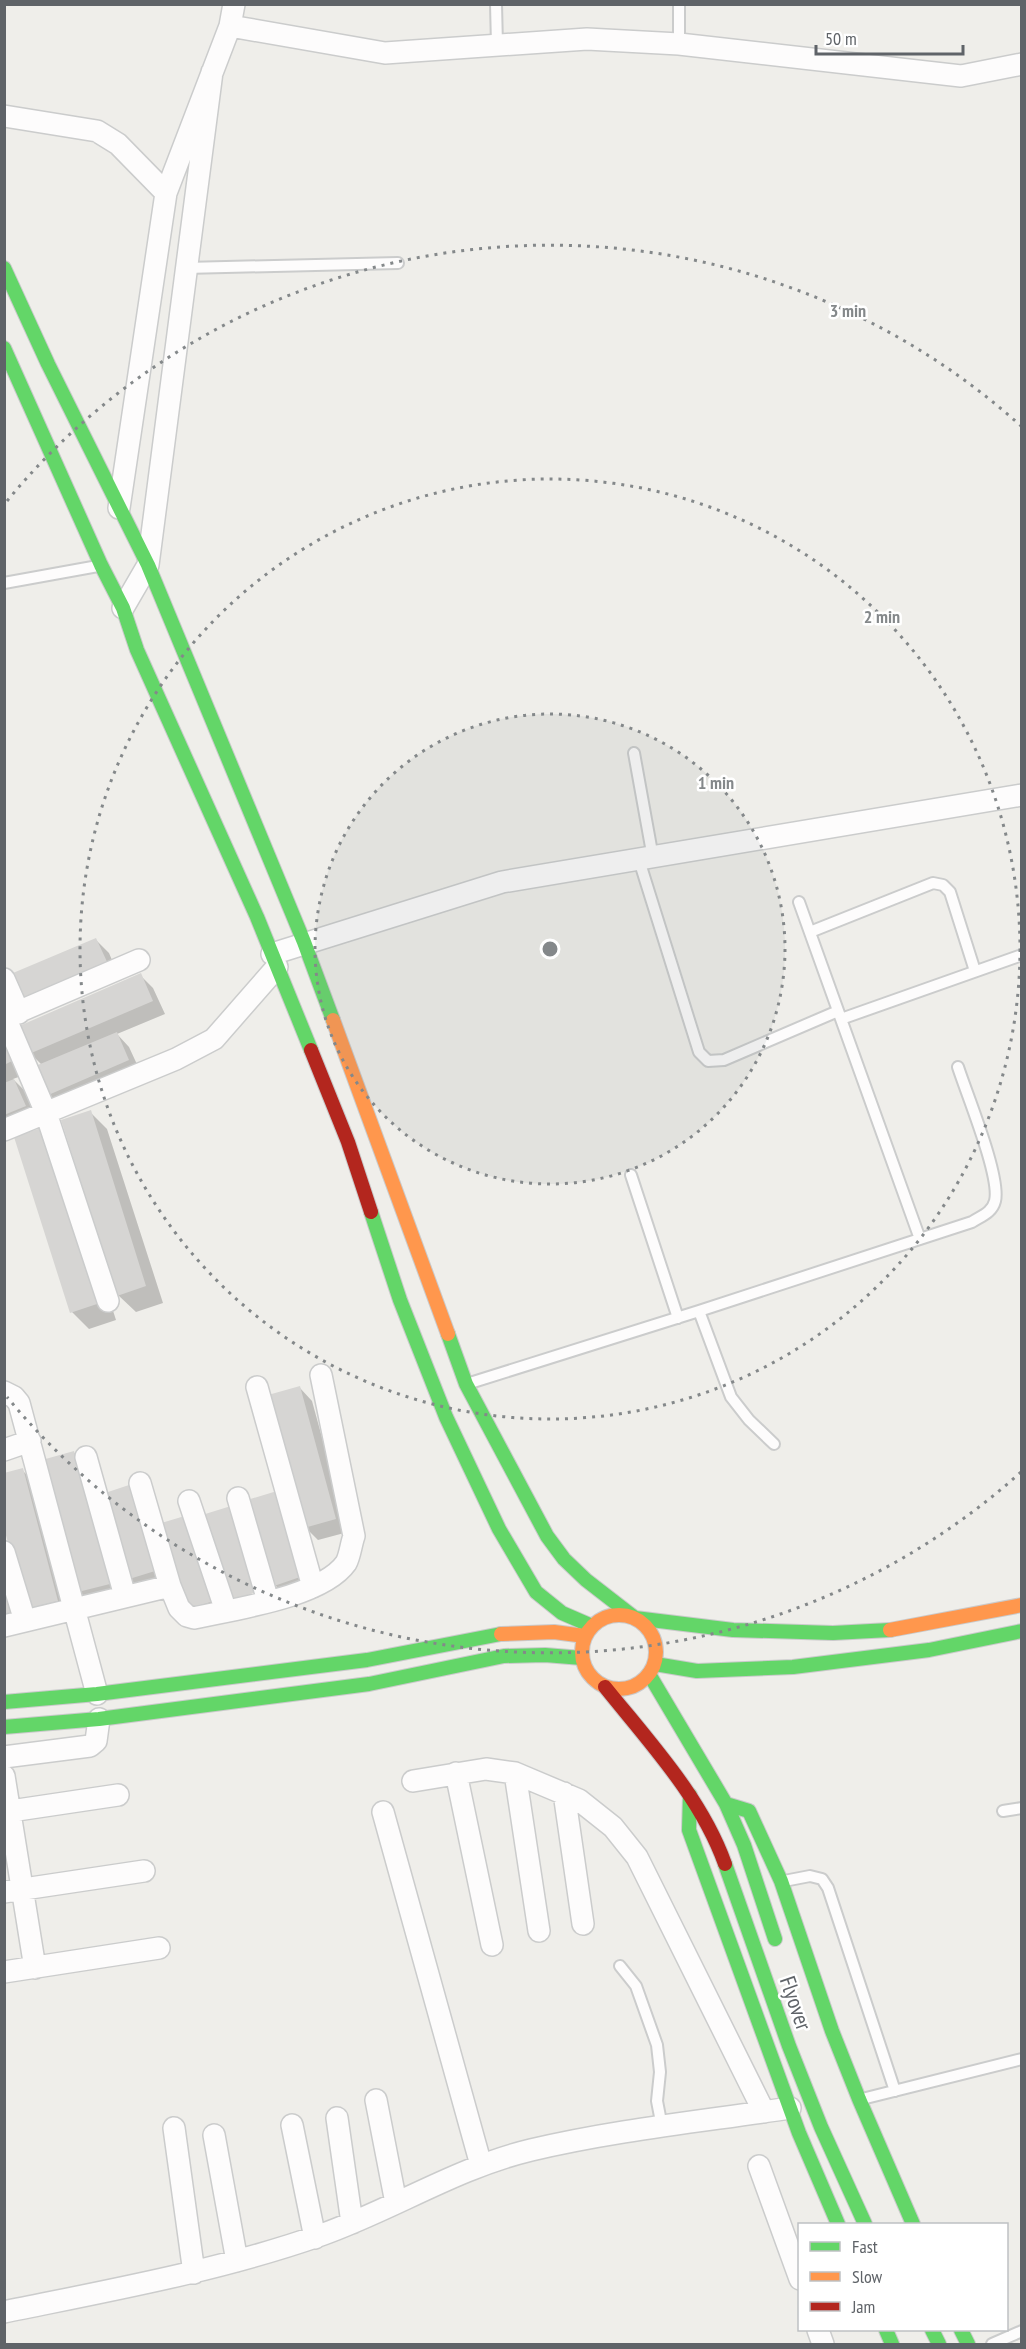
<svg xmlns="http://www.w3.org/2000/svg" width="1026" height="2349" font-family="'PT Sans Narrow',sans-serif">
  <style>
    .shadow { fill: #0003 }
    .building { fill: #d6d5d3 }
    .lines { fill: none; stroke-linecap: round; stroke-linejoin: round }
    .lane-casing { stroke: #cbcccc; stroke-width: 14 }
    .street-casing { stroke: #cbcccc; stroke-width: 24 }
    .fast-casing { stroke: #cacacb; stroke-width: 16 }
    .slow-casing { stroke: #cacacb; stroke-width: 16 }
    .jam-casing { stroke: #cacacb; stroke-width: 16 }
    .lane { stroke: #fdfcfc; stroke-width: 10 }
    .street { stroke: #fdfcfc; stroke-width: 21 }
    .fast { stroke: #63d668; stroke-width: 14 }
    .slow { stroke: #ff974d; stroke-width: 14 }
    .jam { stroke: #b3261e; stroke-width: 14 }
    .ring { fill: none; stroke: #84888a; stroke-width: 3; stroke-dasharray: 3 6 }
    .labels { text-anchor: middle; stroke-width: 5; stroke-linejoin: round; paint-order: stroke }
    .street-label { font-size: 22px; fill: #5f6368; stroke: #fff }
    .centre { fill: #84888a; stroke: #fff; stroke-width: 3 }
    .ring-label { font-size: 18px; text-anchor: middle; font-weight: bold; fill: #84888a; stroke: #fff; stroke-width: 5; stroke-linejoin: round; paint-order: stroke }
  </style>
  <rect width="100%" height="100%" fill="#efeeea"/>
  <!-- shadow -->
  <path class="shadow" d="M96,940L109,953L120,979L40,1014Z
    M140,975L153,988L165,1014L117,1034L129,1047L141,1073L60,1108L47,1095L42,1065L30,1053Z
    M4,1040L24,1075L13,1079L27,1093L38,1119L4,1133Z
    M90,1112L107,1129L163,1303L136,1312L118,1295Z
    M60,1146L116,1320L89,1329L72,1312Z
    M300,1388L312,1401L348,1532L318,1540L305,1527Z
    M74,1453L87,1466L122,1597L92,1605L79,1592Z
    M22,1470L35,1483L70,1614L28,1609Z
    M128,1487L141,1500L167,1584L140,1592L127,1579Z
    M249,1501L315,1589L288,1598L275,1585Z
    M160,1525L226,1614L186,1609Z"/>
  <!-- building -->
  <path class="building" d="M96,938L109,966L26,1002L13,973Z
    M141,973L153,1001L29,1054L17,1027Z
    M117,1032L129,1060L46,1096L33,1067Z
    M4,1044L12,1061L4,1065Z
    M14,1079L26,1106L4,1115V1083Z
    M91,1110L146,1286L117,1296L61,1120Z
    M44,1127L100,1303L70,1313L14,1137Z
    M300,1386L336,1519L304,1528L268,1395Z
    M74,1451L110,1584L78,1592L42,1460Z
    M23,1468L58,1601L26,1609L4,1528V1473Z
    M129,1485L155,1571L126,1580L99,1495Z
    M277,1491L303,1576L274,1586L247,1500Z
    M231,1506L258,1592L228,1601L202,1515Z
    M188,1515L214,1601L184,1610L158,1524Z
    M4,1579L14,1613L4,1616Z"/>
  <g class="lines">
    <defs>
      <path id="lane" d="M496,4L497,45
        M679,4V44
        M185,268L398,263
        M4,583L98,566
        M634,753L653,858
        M639,860L699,1052L708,1061L724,1060L838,1011
        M799,902L920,1239
        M810,932L933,883L943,885L950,892L975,971
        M841,1019L1022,955
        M631,1175L678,1318
        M699,1311L731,1397L749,1420L774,1444
        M470,1383L699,1311L972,1222C981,1216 992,1213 995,1201C1001,1177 967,1095 958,1067
        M1003,1811L1022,1808
        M784,1881L810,1876L822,1879L828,1888L895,2091
        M620,1966L636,1986L657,2045L660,2072L657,2101L662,2127
        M862,2099L1022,2059
        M992,2344L1022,2331"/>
      <path id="street" d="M230,26L385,53L587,39L679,44L961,76L1022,64
        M4,116L97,131L118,144L166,193
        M119,508L166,193L230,26L234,4
        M123,608L148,565L212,72
        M272,954L502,882L1022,795
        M4,979L19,1013
        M5,1017L46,1113L108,1301
        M4,1018L139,960
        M4,1130L176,1059L214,1039L277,967
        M257,1387L313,1587
        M4,1392L14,1397L19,1403L97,1694
        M4,1450L30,1441
        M86,1457L125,1596
        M140,1483L170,1586L179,1608L187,1616L194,1618C234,1609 322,1597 346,1563C350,1556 351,1544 354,1536L321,1375
        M238,1498L268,1601
        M189,1501L226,1611
        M4,1552L25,1621
        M4,1626L170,1586
        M4,1757L90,1746L96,1741L99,1719
        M456,1773L492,1945
        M515,1773L539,1931
        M4,1776L35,1968
        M413,1781L486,1769L515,1773L579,1800L613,1827L637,1857L764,2112
        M564,1793L583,1924
        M4,1812L118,1795
        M383,1812L481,2165
        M4,1892L144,1871
        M4,1972L159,1948
        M376,2100L396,2203
        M337,2118L352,2223
        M292,2125L315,2238
        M174,2128L194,2273
        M214,2135L237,2261
        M759,2166L800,2279
        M4,2312C111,2290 218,2271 321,2235C392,2210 456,2168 531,2150C615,2130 704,2121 790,2108
        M818,2330L823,2344"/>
      <path id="fast" d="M4,268L48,364L148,565L304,942L333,1020
        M4,348L101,565L123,608L137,650L257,917L311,1050
        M371,1212L400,1300L446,1417L499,1529L536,1592L562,1613L592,1626
        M448,1334L466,1384L547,1536L564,1559L586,1580L635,1618L733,1630L833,1633L890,1630
        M655,1664L697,1671L793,1667L929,1650L1022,1631
        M649,1674L726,1804L744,1845L775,1939
        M4,1702L97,1694L367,1660L501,1634
        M4,1727L99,1719L369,1684L504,1656L545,1655L582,1658
        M690,1795L689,1830L799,2133L838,2224
        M726,1804L749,1811L781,1881L832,2031L859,2099L913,2224
        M725,1864L789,2046L821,2127L865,2224
        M886,2330L892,2344
        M932,2330L939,2344
        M961,2330L968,2344"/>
      <path id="slow" d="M333,1020L448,1334
        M582 1652a37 37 0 1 1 74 0a37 37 0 1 1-74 0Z
        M890,1630L1022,1605
        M501,1634L554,1632L585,1636"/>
      <path id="jam" d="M311,1050L348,1142L371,1212
        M605,1687C649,1742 701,1797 725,1864"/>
    </defs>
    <!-- lane casing -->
    <use href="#lane" class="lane-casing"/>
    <!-- street casing -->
    <use href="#street" class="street-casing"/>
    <!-- fast casing -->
    <use href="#fast" class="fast-casing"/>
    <!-- slow casing -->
    <use href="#slow" class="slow-casing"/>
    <!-- jam casing -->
    <use href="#jam" class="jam-casing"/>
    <!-- lane -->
    <use href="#lane" class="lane"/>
    <!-- street -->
    <use href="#street" class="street"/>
    <!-- fast -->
    <use href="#fast" class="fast"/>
    <!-- slow -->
    <use href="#slow" class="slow"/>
    <!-- jam -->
    <use href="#jam" class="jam"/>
  </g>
  <!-- distance rings -->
  <circle cx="550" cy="949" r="235" fill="#84888a" fill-opacity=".12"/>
  <g class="ring">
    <circle cx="550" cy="949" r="235"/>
    <circle cx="550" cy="949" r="470"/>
    <path d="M1021 1472A704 704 0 0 1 7 1397M7 501A704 704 0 0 1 1021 426"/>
  </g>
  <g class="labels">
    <!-- street labels -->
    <g class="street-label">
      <text transform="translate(796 2003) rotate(71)" y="8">Flyover</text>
    </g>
  </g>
  <circle cx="550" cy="949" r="9" class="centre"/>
  <g class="ring-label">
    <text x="848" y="317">3 min</text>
    <text x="882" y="623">2 min</text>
    <text x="716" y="789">1 min</text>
  </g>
  <!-- border -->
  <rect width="1026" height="2349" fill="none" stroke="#5f6368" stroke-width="12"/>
  <!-- legend -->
  <rect x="798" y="2223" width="210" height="108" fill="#ffffff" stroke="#bfc1c3" stroke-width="1.5"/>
  <rect x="810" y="2242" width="30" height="9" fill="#63d668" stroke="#bfc1c3" stroke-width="1.5"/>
  <text x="852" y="2253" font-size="18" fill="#5f6368">Fast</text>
  <rect x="810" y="2272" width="30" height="9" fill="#ff974d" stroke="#bfc1c3" stroke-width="1.5"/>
  <text x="852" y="2283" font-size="18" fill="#5f6368">Slow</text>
  <rect x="810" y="2302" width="30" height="9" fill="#b3261e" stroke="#bfc1c3" stroke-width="1.5"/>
  <text x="852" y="2313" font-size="18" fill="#5f6368">Jam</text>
  <!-- scale -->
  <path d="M816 45v9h147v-9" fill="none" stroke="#5f6368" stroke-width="3"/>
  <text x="825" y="45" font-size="18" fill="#5f6368" stroke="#ffffff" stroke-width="4.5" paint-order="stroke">50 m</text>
</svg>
